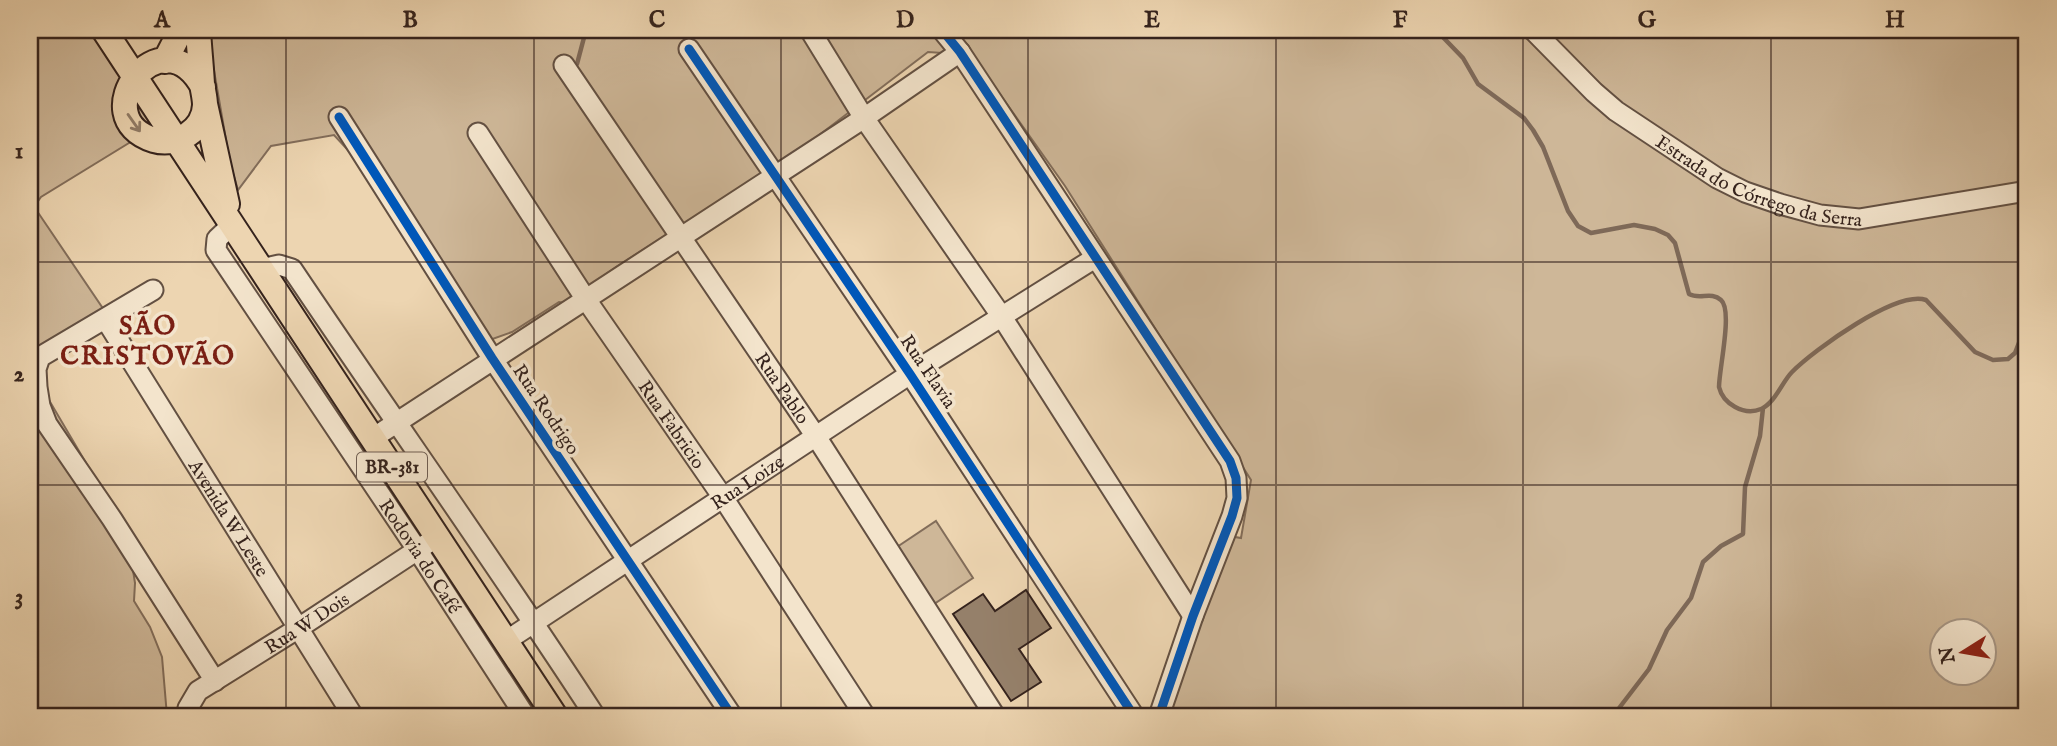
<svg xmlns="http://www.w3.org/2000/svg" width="2057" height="746" font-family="'IM FELL English',serif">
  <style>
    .green { fill: #ceb798; stroke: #826d5a; stroke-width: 2; fill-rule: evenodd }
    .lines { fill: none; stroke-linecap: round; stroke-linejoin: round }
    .stream { stroke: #7e6958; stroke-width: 4.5 }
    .building { fill: #95806a; stroke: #35231d; stroke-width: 2 }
    .minor-casing { stroke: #635042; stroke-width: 23 }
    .major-casing { stroke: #35231d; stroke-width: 28 }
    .minor { stroke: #f3e4cc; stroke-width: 19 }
    .major { stroke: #edd5b1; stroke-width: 24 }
    .cycleway-casing { stroke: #f3e4cc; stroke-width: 13 }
    .cycleway { stroke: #0057b8; stroke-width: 9 }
    .oneway { stroke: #917c67 }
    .grid { fill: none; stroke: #35231d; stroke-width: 2; stroke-opacity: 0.55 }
    .labels { text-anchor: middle; stroke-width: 7; stroke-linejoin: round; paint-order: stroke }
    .shield { fill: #f3e4cc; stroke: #6e5d52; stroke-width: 2 }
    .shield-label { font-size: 18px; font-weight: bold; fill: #35231d }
    .street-label { font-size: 19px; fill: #35231d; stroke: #f3e4cc }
    .district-label { font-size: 26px; font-weight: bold; letter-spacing: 2px; fill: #7a1f14; stroke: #f3e4cc }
    .neatline { fill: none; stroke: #35231d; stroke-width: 2.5 }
    .grid-label { font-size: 23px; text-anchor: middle; font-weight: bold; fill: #35231d }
  </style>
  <rect width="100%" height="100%" fill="#edd5b1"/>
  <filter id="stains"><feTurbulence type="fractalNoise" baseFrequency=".00286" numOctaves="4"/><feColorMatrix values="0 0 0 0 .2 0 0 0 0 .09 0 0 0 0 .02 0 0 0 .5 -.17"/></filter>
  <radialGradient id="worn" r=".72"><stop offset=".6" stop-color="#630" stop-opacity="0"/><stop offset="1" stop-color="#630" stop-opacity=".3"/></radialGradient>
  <!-- green -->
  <path class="green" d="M30,30H91L155,127L41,197L36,204L37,211L104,310L38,353L46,395L119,519L130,551L135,583L134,601L150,627L162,657L167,716H30Z
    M207,30H2027V716H1169L1229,536L1241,538L1251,480L1065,186L972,55L928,52L797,152L616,267L565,303L559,302L512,332L484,342L371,175L334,135L271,146L238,190L230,163ZM1941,630H1983V672H1941Z
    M936,521L973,578L934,604L897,547Z"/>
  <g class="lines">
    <!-- stream -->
    <path class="stream" d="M1436,30L1463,58L1478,84L1524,118L1533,130L1543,147L1568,211L1578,226L1591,233L1634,225L1655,229L1668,235L1675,243L1689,294C1700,300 1711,291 1721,300C1733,310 1719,369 1719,387C1723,404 1744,416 1761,409C1775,403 1782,382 1792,372C1814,350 1896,290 1926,300L1975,352L1993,360L2008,359L2015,353L2027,322
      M577,64L586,30
      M2027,294V301
      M1613,716L1649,669L1667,630L1691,598L1703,562L1721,546L1743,534L1745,487L1760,436L1763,408"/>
  </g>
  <!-- building -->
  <path class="building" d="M1026,590L1051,628L1019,649L1041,682L1011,701L953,614L983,594L995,611Z"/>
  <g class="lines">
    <defs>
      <g id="minor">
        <path d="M810,30L864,118L1002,317L1193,616"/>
        <path d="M942,30L960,52L1230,461L1236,478L1237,498L1232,516L1193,616L1159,716"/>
        <path id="s1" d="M1533,30L1594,92L1616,111L1717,178L1745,192L1780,204L1820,215L1859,219L2027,191"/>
        <path d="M689,49L910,374L1134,716"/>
        <path id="s2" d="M564,65L817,438L995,716"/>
        <path d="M339,117L492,358L732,716"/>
        <path id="s3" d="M478,133L585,298L722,496L865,716"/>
        <path id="s4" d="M233,224L217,239L216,250L418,551L525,716"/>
        <path d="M261,269L279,265L292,269C392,418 497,565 595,716"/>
        <path d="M153,290L40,357L36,369L37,387L40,406L47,424L112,519L215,681"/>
        <path id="s5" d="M106,320L353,716"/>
        <path d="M373,438L864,118L960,52"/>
        <path id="s6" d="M506,641L910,374L1095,258"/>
        <path id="s7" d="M187,716L188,708L198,691L297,629L428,543"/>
      </g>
      <path id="major" d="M104,30L555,716
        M198,30C199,48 201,66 202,84C203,91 205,98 205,105C204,130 177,147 154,140C82,118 161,11 203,87
        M165,61L181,30
        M205,104L227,204"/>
    </defs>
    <!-- minor casing -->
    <use href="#minor" class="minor-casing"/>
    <!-- major casing -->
    <use href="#major" class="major-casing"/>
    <!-- minor -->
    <use href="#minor" class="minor"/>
    <!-- major -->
    <use href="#major" class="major"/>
    <defs>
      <path id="cycleway" d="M942,30L960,52L1230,461L1236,478L1237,498L1232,516L1193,616L1159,716
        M689,49L910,374L1134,716
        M339,117L492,358L732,716"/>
    </defs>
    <!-- cycleway casing -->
    <use href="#cycleway" class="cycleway-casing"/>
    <!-- cycleway -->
    <use href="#cycleway" class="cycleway"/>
  </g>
  <!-- one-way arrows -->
  <defs><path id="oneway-shaft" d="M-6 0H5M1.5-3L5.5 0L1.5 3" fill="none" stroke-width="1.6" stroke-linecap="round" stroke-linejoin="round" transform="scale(1.75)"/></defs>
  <use class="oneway" href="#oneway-shaft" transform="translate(134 123) rotate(55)"/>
  <!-- grid -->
  <path class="grid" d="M286,30V716M534,30V716M781,30V716M1028,30V716M1276,30V716M1523,30V716M1771,30V716M30,262H2027M30,485H2027"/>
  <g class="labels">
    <!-- shield labels -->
    <rect class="shield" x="357" y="452.5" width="70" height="29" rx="5"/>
    <g class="shield-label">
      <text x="392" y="473">BR-381</text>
    </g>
    <!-- street labels -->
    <g class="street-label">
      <text dy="7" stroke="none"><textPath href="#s1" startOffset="278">Estrada do Córrego da Serra</textPath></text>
      <text transform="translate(929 371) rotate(56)" y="7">Rua Flavia</text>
      <text dy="7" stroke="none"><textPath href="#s2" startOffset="390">Rua Pablo</textPath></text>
      <text transform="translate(547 409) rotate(56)" y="7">Rua Rodrigo</text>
      <text dy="7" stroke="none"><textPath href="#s3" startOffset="350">Rua Fabricio</textPath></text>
      <text dy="7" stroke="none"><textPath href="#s6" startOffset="289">Rua Loize</textPath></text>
      <text dy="7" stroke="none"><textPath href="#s5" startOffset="233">Avenida W Leste</textPath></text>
      <text dy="7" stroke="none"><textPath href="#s4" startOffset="401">Rodovia do Café</textPath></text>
      <text dy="7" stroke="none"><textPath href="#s7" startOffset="156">Rua W Dois</textPath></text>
    </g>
    <!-- district labels -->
    <g class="district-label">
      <text x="148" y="334">SÃO<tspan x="148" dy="30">CRISTOVÃO</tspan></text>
    </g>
  </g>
  <!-- margin -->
  <rect width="2057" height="746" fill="none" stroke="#edd5b1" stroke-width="77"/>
  <!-- north arrow -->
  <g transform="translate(1963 652) rotate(259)"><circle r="33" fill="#f3e4cc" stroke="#a79786" stroke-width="2"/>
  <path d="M0-5L12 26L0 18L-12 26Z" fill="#8f2418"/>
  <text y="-10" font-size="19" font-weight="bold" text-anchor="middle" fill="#35231d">N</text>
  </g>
  <rect x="38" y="38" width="1980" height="670" class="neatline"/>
  <g class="grid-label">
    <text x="162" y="27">A</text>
    <text x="410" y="27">B</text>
    <text x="657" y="27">C</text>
    <text x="905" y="27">D</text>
    <text x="1152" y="27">E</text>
    <text x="1400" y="27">F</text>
    <text x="1647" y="27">G</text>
    <text x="1895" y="27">H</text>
    <text x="19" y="158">1</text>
    <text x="19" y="381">2</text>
    <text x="19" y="604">3</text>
  </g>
  <rect width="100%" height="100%" filter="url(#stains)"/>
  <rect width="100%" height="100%" fill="url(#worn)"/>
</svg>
